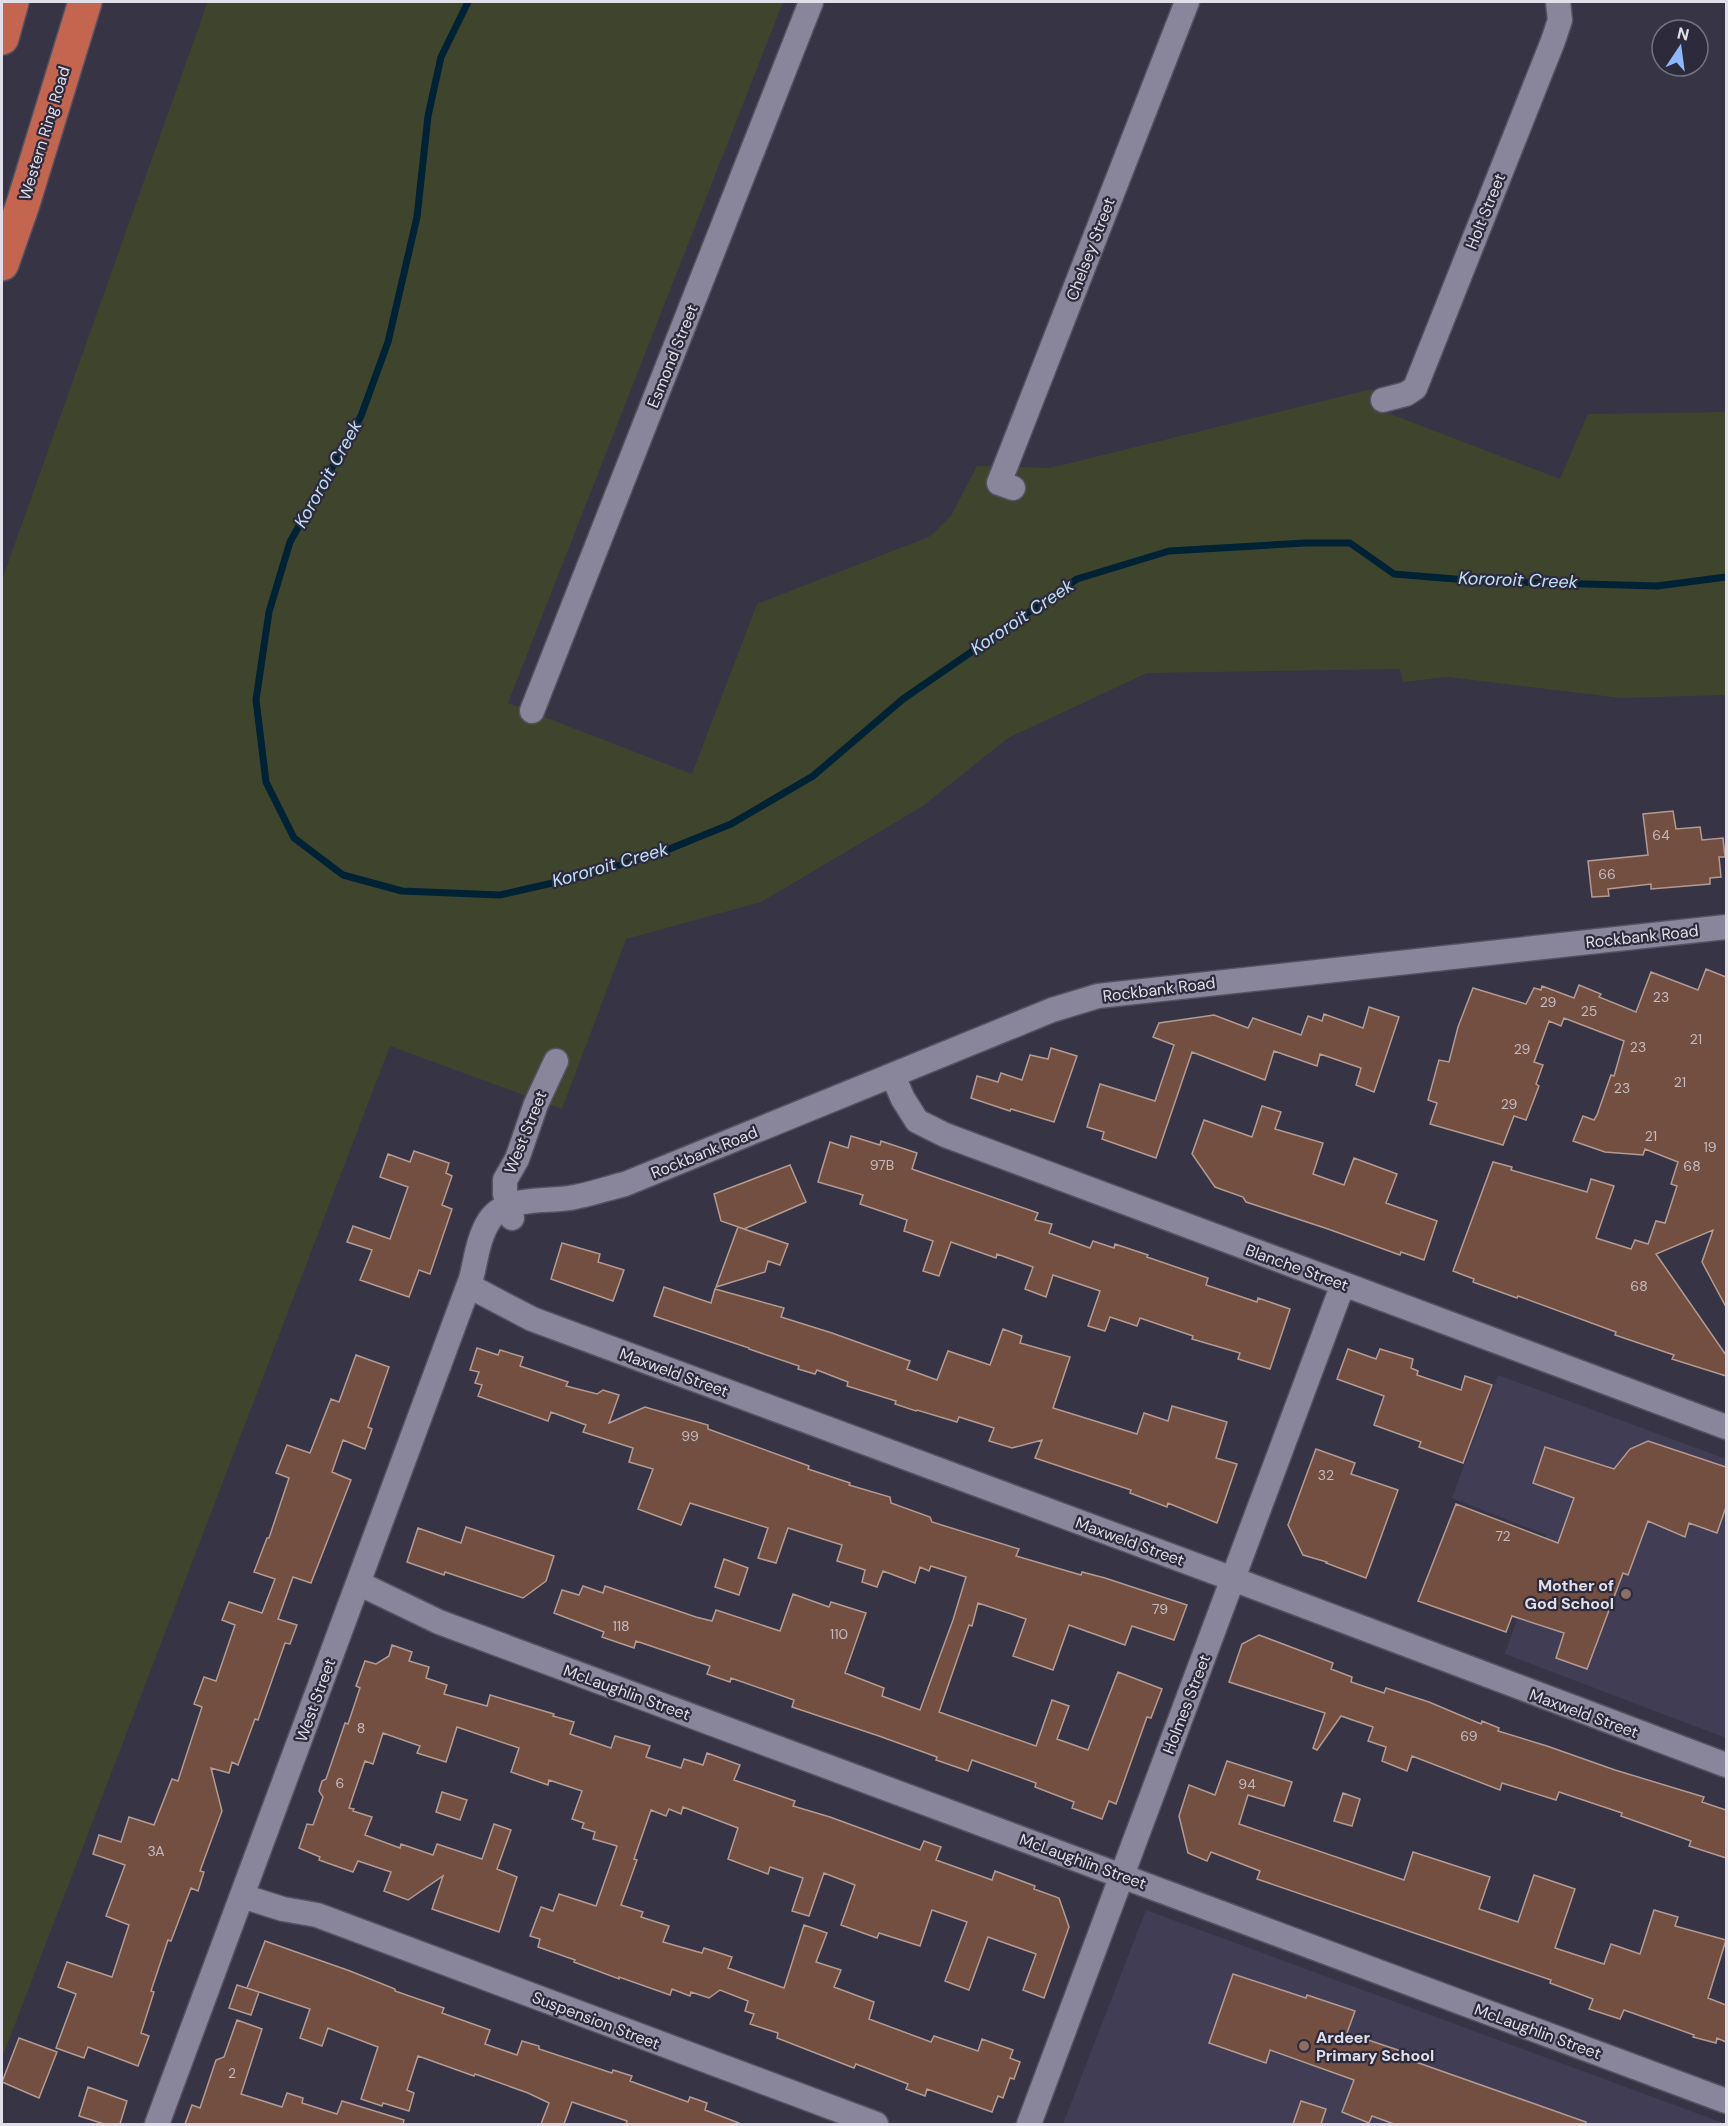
<svg xmlns="http://www.w3.org/2000/svg" width="1728" height="2126" font-family="'DM Sans',sans-serif">
  <style>
    .built { fill: #413d55 }
    .green { fill: #3f452c }
    .lines { fill: none; stroke-linecap: round; stroke-linejoin: round }
    .stream { stroke: #002235; stroke-width: 7 }
    .building { fill: #724f41; stroke: #b39b92; stroke-width: 1.5 }
    .street-casing { stroke: #545261; stroke-width: 27 }
    .highway-casing { stroke: #545261; stroke-width: 36 }
    .street { stroke: #89869b; stroke-width: 24 }
    .highway { stroke: #c46550; stroke-width: 33 }
    .education-dot { fill: #8d6e63; stroke: #2d2a3b; stroke-width: 2 }
    .labels { text-anchor: middle; stroke-width: 4.5; stroke-linejoin: round; paint-order: stroke }
    .number-label { font-size: 14px; fill: #c4bbc0 }
    .street-label { font-size: 16px; fill: #e0dfea; stroke: #2d2a3b }
    .poi-label { font-size: 16px; font-weight: bold; fill: #e0dfea; stroke: #2d2a3b; text-anchor: end }
    .water-label { font-size: 18px; font-style: italic; fill: #bde0f8; stroke: #2d2a3b }
  </style>
  <rect width="100%" height="100%" fill="#373446"/>
  <!-- built -->
  <path class="built" d="M1498,1375L1726,1459V1738L1505,1654L1546,1535L1452,1498Z
    M1146,1910L1726,2124H1063Z"/>
  <!-- green -->
  <path class="green" d="M207,2H783L508,703L692,774L757,604L931,536L951,516L977,466L1050,468L1372,389L1380,410L1560,479L1588,414L1726,412V695L1621,698L1448,677L1403,682L1400,669L1147,673L1008,738L923,806L761,902L626,939L562,1109L390,1046L2,2058V580L202,18Z"/>
  <g class="lines">
    <!-- stream -->
    <path class="stream" d="M468,2L441,57L428,116L417,217L388,342L361,416L290,542L269,612L256,700L266,782L294,838L343,875L402,891L500,895L579,877L657,854L731,824L813,776L903,699L1077,579L1169,551L1305,543H1350L1394,574L1479,581L1657,586L1726,577"/>
  </g>
  <!-- building -->
  <path class="building" d="M1673,811L1676,829L1700,827L1702,840L1723,838L1725,857H1719L1721,877L1710,878V884L1687,886L1651,889V884L1608,889L1609,896L1592,897L1588,861L1648,855L1643,814Z
    M1706,969L1726,977V1307L1702,1262L1713,1230L1656,1254L1726,1355V1376L1672,1359L1674,1355L1615,1335L1616,1332L1518,1296L1517,1298L1473,1282L1474,1279L1453,1271L1493,1162L1512,1167L1511,1170L1587,1192L1591,1179L1614,1186L1596,1238L1631,1249L1635,1240L1648,1244L1656,1221L1665,1223L1677,1186L1671,1184L1678,1162L1645,1149L1643,1155L1605,1152L1573,1141L1583,1116L1594,1120L1597,1115L1611,1075L1614,1076L1624,1041L1564,1018L1561,1026L1549,1021L1534,1062L1543,1065L1536,1084L1539,1086L1526,1120L1514,1116L1503,1145L1430,1124L1437,1103L1428,1100L1439,1060L1449,1062L1458,1027L1473,988L1526,1004L1534,988L1541,990L1542,986L1574,998L1579,985L1601,994L1599,997L1636,1012L1651,972L1698,990Z
    M1369,1007L1399,1017L1374,1092L1356,1085L1361,1068L1320,1054L1317,1066L1274,1051L1265,1080L1192,1052L1156,1158L1102,1139L1104,1132L1087,1127L1100,1084L1155,1101L1174,1045L1153,1037L1159,1023L1214,1015L1248,1028L1253,1018L1301,1035L1308,1016L1322,1021L1324,1014L1363,1028Z
    M1051,1048L1077,1056L1054,1122L1011,1109L1010,1111L971,1098L977,1076L998,1082L1001,1073L1022,1080L1030,1055L1048,1059Z
    M1262,1106L1281,1112L1275,1129L1323,1143L1313,1174L1344,1185L1354,1158L1397,1174L1386,1203L1437,1221L1424,1260L1401,1252L1400,1255L1328,1229L1246,1202L1243,1197L1215,1187L1192,1154L1204,1120L1252,1137Z
    M851,1136L880,1145L881,1141L917,1153L912,1169L1038,1213L1035,1220L1052,1224L1049,1233L1090,1248L1093,1241L1114,1248L1115,1244L1148,1255L1147,1257L1208,1278L1206,1285L1257,1302L1258,1298L1290,1309L1270,1369L1238,1359L1240,1353L1192,1339L1193,1336L1140,1318L1137,1326L1110,1317L1105,1331L1088,1326L1100,1291L1053,1275L1046,1297L1025,1289L1033,1267L997,1254L996,1258L951,1242L939,1276L923,1271L933,1241L904,1231L907,1220L860,1204L863,1195L818,1182L830,1142L848,1148Z
    M414,1151L449,1163L446,1173L452,1176L442,1205L452,1209L430,1274L419,1270L409,1297L360,1280L372,1250L347,1242L353,1226L390,1239L408,1187L380,1177L388,1154L410,1162Z
    M790,1165L806,1202L744,1229L721,1221L714,1194Z
    M738,1227L788,1244L780,1265L768,1261L765,1272L716,1287Z
    M562,1243L600,1254L598,1262L624,1270L613,1301L551,1279Z
    M664,1287L711,1303L715,1289L784,1308L781,1317L832,1333L910,1361L907,1369L937,1380L948,1351L990,1365L1003,1329L1022,1336L1020,1343L1070,1357L1053,1408L1137,1434L1144,1413L1168,1421L1172,1406L1227,1422L1216,1458L1237,1464L1217,1523L1168,1503L1167,1507L1130,1493L1131,1490L1035,1458L1042,1440L1012,1448L989,1441L994,1428L959,1417L957,1422L917,1410L916,1411L895,1404L896,1401L847,1386L848,1382L817,1370L815,1374L798,1369L799,1366L749,1349V1348L654,1316Z
    M477,1348L498,1355L500,1350L523,1357L520,1366L568,1382L566,1386L597,1394L603,1390L619,1395L609,1423L645,1407L708,1425V1429L809,1466L808,1469L850,1483L849,1485L890,1497L891,1503L930,1517L932,1522L1019,1549L1016,1556L1081,1575L1082,1572L1105,1578L1187,1605L1174,1640L1132,1626L1125,1645L1069,1625L1053,1670L1013,1656L1026,1619L978,1603L972,1626L969,1625L939,1712L1036,1746L1052,1700L1069,1706L1057,1739L1088,1750L1118,1672L1162,1689L1151,1718L1147,1717L1116,1804L1109,1801L1102,1819L1072,1808L1074,1802L1035,1787L1036,1783L972,1760L968,1771L936,1760L937,1757L879,1736L792,1707L794,1700L731,1678L730,1682L707,1674L710,1666L636,1641L634,1648L602,1637L604,1632L554,1613L562,1590L579,1595L583,1586L603,1593L605,1586L696,1617L712,1621L716,1610L780,1631L793,1594L829,1607L831,1602L866,1613L845,1673L884,1688L882,1696L920,1710L953,1620L966,1577L931,1566L929,1571L920,1567L915,1583L883,1571L877,1587L862,1582L865,1570L837,1561L842,1545L788,1528L776,1563L758,1558L768,1528L690,1503L681,1525L638,1509L653,1469L629,1462L633,1448L583,1432L586,1425L551,1412L548,1421L478,1396L482,1385L475,1383L479,1372L470,1370Z
    M1348,1349L1376,1359L1380,1349L1413,1359L1411,1368L1418,1371L1417,1375L1461,1390L1465,1376L1492,1385L1463,1463L1419,1447L1421,1442L1374,1425L1384,1396L1337,1379Z
    M356,1355L389,1367L368,1427L372,1429L365,1449L343,1440L332,1472L351,1480L311,1583L293,1577L278,1619L297,1625L290,1644L285,1643L258,1720L255,1719L238,1765L232,1762L229,1773L211,1768L222,1811L200,1871L204,1872L198,1891L191,1888L171,1941L168,1940L151,1991L154,1992L141,2033L149,2036L138,2066L88,2047L84,2058L56,2048L76,1994L58,1987L67,1962L112,1977L129,1925L106,1916L125,1865L93,1854L99,1835L121,1842L129,1817L154,1825L172,1779L178,1781L202,1707L194,1704L204,1677L216,1681L235,1625L222,1620L229,1602L262,1613L275,1579L254,1572L267,1538H269L289,1478L276,1473L287,1445L310,1453L331,1399L339,1402Z
    M1648,1441L1726,1467V1507L1717,1533L1689,1523L1685,1537L1648,1521L1628,1575L1623,1573L1587,1669L1556,1658L1564,1633L1512,1616L1506,1632L1418,1601L1456,1504L1558,1543L1574,1498L1533,1483L1545,1447L1614,1469L1630,1449Z
    M1316,1449L1355,1463L1351,1474L1398,1490L1366,1578L1326,1563L1327,1562L1303,1555L1288,1525Z
    M466,1527L554,1556L546,1581L523,1598L445,1572L444,1575L407,1562L418,1528L461,1543Z
    M724,1559L748,1568L739,1595L715,1587Z
    M1259,1635L1333,1663L1331,1669L1352,1677L1351,1682L1384,1693L1386,1688L1429,1702L1481,1724L1482,1721L1499,1728L1498,1731L1547,1746L1615,1770L1704,1797L1702,1802L1726,1810V1858L1689,1846L1691,1841L1621,1816L1622,1813L1559,1792L1556,1800L1502,1783L1500,1790L1412,1756L1407,1771L1382,1761L1386,1747L1368,1741L1373,1727L1341,1716L1317,1750L1313,1748L1325,1713L1229,1682L1242,1644Z
    M392,1645L412,1652L409,1661L429,1667L426,1678L447,1685L444,1694L487,1706L490,1695L554,1714L553,1716L574,1722L570,1734L611,1748L615,1736L650,1746L646,1757L681,1768L684,1759L703,1765L707,1753L740,1765L734,1780L795,1801L793,1806L830,1817L920,1850L924,1841L941,1847L936,1860L992,1880L995,1871L1035,1886L1034,1889L1059,1898L1069,1927L1044,1998L1023,1990L1036,1954L988,1937L969,1990L945,1981L967,1922L932,1910L920,1946L879,1933L877,1938L841,1925L855,1885L824,1873L809,1916L792,1911L803,1878L770,1867L768,1874L728,1859L738,1828L683,1807L681,1814L669,1809L666,1816L651,1810L634,1859L637,1860L621,1905L643,1912L641,1917L669,1926L663,1942L702,1953L704,1948L732,1957L728,1968L784,1988L804,1925L827,1933L816,1962L841,1970L834,1987L874,2002L869,2019L931,2042L934,2036L978,2051L982,2039L1013,2050L1010,2058L1020,2062L1014,2079L1010,2078L1003,2098L998,2096L992,2112L927,2089L925,2096L906,2089L908,2084L856,2064L854,2068L777,2038L778,2033L750,2024L754,2014L745,2011L748,2001L720,1990L709,1998L691,1992L690,1996L672,1989L670,1995L619,1977V1979L574,1962L575,1960L538,1947L540,1939L530,1936L541,1907L553,1911L559,1894L596,1906L617,1846L593,1839L595,1832L582,1828L584,1823L572,1819L582,1791L549,1780L548,1785L511,1772L519,1748L457,1727L446,1762L417,1753L420,1746L383,1733L373,1764L365,1761L349,1808L354,1809L353,1811L372,1817L365,1835L400,1848L401,1844L433,1855L437,1844L482,1859L494,1824L511,1830L497,1869L517,1877L499,1932L432,1909L443,1876L408,1900L384,1891L391,1872L358,1861L353,1872L319,1860L320,1857L299,1848L307,1824L313,1825L323,1797L319,1791L322,1781L326,1779L345,1723L348,1724L360,1688L356,1686L365,1661L376,1664L389,1656Z
    M1227,1761L1292,1782L1284,1806L1248,1795L1239,1824L1404,1880L1413,1852L1490,1877L1479,1909L1518,1922L1534,1875L1575,1889L1555,1948L1604,1964L1611,1944L1640,1954L1654,1910L1678,1917L1675,1926L1726,1940L1708,1998L1726,2005V2042L1717,2038L1716,2043L1693,2037L1694,2035L1624,2010L1620,2019L1589,2009L1593,1999L1550,1983L1551,1980L1257,1879L1260,1871L1211,1852L1207,1861L1188,1853L1179,1816L1189,1785L1215,1795Z
    M442,1792L467,1800L460,1820L436,1812Z
    M1343,1793L1360,1799L1352,1826L1334,1821Z
    M265,1941L350,1971L395,1989V1991L444,2008L442,2013L490,2030L485,2044L517,2055L522,2041L539,2046V2049L612,2073L613,2070L632,2076L630,2081L688,2102L690,2097L707,2103L705,2110L739,2123V2124H626L627,2121L572,2102L564,2124H541L549,2103L528,2093L475,2074L474,2076L418,2056L407,2090L414,2093L409,2111L383,2103L382,2106L361,2099L378,2047L328,2028L322,2046L300,2038L310,2009L247,1988Z
    M1233,1974L1306,1998L1307,1995L1355,2011L1347,2033L1398,2050L1396,2055L1586,2122V2124H1394L1372,2116L1369,2123L1342,2112L1354,2080L1270,2050L1266,2063L1209,2043Z
    M237,1985L259,1992L251,2015L229,2008Z
    M237,2020L262,2029L241,2094L282,2107L287,2093L303,2098L302,2103L337,2114L342,2101L404,2120L403,2124H185L192,2105L200,2108L216,2060L224,2057Z
    M19,2038L57,2052L39,2098L2,2082Z
    M88,2087L127,2101L120,2124H104L79,2116Z
    M1301,2101L1326,2109L1321,2124H1293Z"/>
  <g class="lines">
    <defs>
      <path id="street" d="M1383,400L1406,394L1415,388L1553,41L1560,20L1558,2
        M1013,488L999,483L1187,2
        M532,711L811,2
        M893,1076L903,1099L917,1121L945,1135L1726,1427
        M512,1218L505,1194V1180L517,1159L536,1104L556,1061
        M469,1286L532,1319L1233,1579L1726,1765
        M358,1583L439,1622L1726,2101
        M242,1896L283,1909L317,1915L876,2124
        M157,2124L471,1279C476,1260 478,1238 489,1221C506,1194 548,1203 575,1197C592,1194 608,1188 625,1184L1052,1010L1098,996L1726,927
        M1029,2124L1343,1284"/>
      <path id="highway" d="M2,38L12,2
        M2,264L23,204L85,2"/>
    </defs>
    <!-- street casing -->
    <use href="#street" class="street-casing"/>
    <!-- highway casing -->
    <use href="#highway" class="highway-casing"/>
    <!-- street -->
    <use href="#street" class="street"/>
    <!-- highway -->
    <use href="#highway" class="highway"/>
  </g>
  <!-- markers -->
  <g class="education-dot">
    <circle cx="1626" cy="1594" r="6"/>
    <circle cx="1304" cy="2046" r="6"/>
  </g>
  <g class="labels">
    <!-- number labels -->
    <g class="number-label">
      <text x="1661" y="840">64</text>
      <text x="1607" y="879">66</text>
      <text x="1661" y="1002">23</text>
      <text x="1548" y="1007">29</text>
      <text x="1589" y="1016">25</text>
      <text x="1696" y="1044">21</text>
      <text x="1638" y="1052">23</text>
      <text x="1522" y="1054">29</text>
      <text x="1680" y="1087">21</text>
      <text x="1622" y="1093">23</text>
      <text x="1509" y="1109">29</text>
      <text x="1651" y="1141">21</text>
      <text x="1710" y="1152">19</text>
      <text x="882" y="1170">97B</text>
      <text x="1692" y="1171">68</text>
      <text x="1639" y="1291">68</text>
      <text x="690" y="1441">99</text>
      <text x="1326" y="1480">32</text>
      <text x="1503" y="1541">72</text>
      <text x="1160" y="1614">79</text>
      <text x="621" y="1631">118</text>
      <text x="839" y="1639">110</text>
      <text x="361" y="1733">8</text>
      <text x="1469" y="1741">69</text>
      <text x="340" y="1788">6</text>
      <text x="1247" y="1789">94</text>
      <text x="156" y="1856">3A</text>
      <text x="232" y="2078">2</text>
    </g>
    <!-- street labels -->
    <g class="street-label">
      <text transform="translate(44 133) rotate(-73)" y="6">Western Ring Road</text>
      <text transform="translate(1485 211) rotate(-68)" y="6">Holt Street</text>
      <text transform="translate(1090 249) rotate(-69)" y="6">Chelsey Street</text>
      <text transform="translate(672 356) rotate(-68)" y="6">Esmond Street</text>
      <text transform="translate(1642 936) rotate(-6)" y="6">Rockbank Road</text>
      <text transform="translate(1159 989) rotate(-7)" y="6">Rockbank Road</text>
      <text transform="translate(525 1132) rotate(-68)" y="6">West Street</text>
      <text transform="translate(704 1152) rotate(-22)" y="6">Rockbank Road</text>
      <text transform="translate(1297 1267) rotate(20)" y="6">Blanche Street</text>
      <text transform="translate(674 1372) rotate(20)" y="6">Maxweld Street</text>
      <text transform="translate(1130 1541) rotate(20)" y="6">Maxweld Street</text>
      <text transform="translate(627 1692) rotate(20)" y="6">McLaughlin Street</text>
      <text transform="translate(315 1700) rotate(-70)" y="6">West Street</text>
      <text transform="translate(1186 1704) rotate(-69)" y="6">Holmes Street</text>
      <text transform="translate(1584 1713) rotate(20)" y="6">Maxweld Street</text>
      <text transform="translate(1083 1861) rotate(20)" y="6">McLaughlin Street</text>
      <text transform="translate(596 2020) rotate(21)" y="6">Suspension Street</text>
      <text transform="translate(1538 2031) rotate(20)" y="6">McLaughlin Street</text>
    </g>
    <!-- poi labels -->
    <g class="poi-label">
      <text x="1614" y="1591">Mother of<tspan x="1614" dy="18">God School</tspan></text>
      <text x="1316" y="2043" text-anchor="start">Ardeer<tspan x="1316" dy="18">Primary School</tspan></text>
    </g>
    <!-- water labels -->
    <g class="water-label">
      <text transform="translate(328 474) rotate(-61)" y="6">Kororoit Creek</text>
      <text transform="translate(1518 580) rotate(2)" y="6">Kororoit Creek</text>
      <text transform="translate(1022 617) rotate(-34)" y="6">Kororoit Creek</text>
      <text transform="translate(610 865) rotate(-16)" y="6">Kororoit Creek</text>
    </g>
  </g>
  <!-- border -->
  <rect width="1728" height="2126" fill="none" stroke="#e0dfea" stroke-width="6"/>
  <!-- north arrow -->
  <g transform="translate(1680 48) rotate(13)"><circle r="28" fill="#2d2a3b" stroke="#757281" stroke-width="1.5"/>
  <path d="M0-4.5L10 22L0 15L-10 22Z" fill="#8db9fc"/>
  <text y="-9" font-size="16" font-weight="bold" text-anchor="middle" fill="#e0dfea">N</text>
  </g>
</svg>
